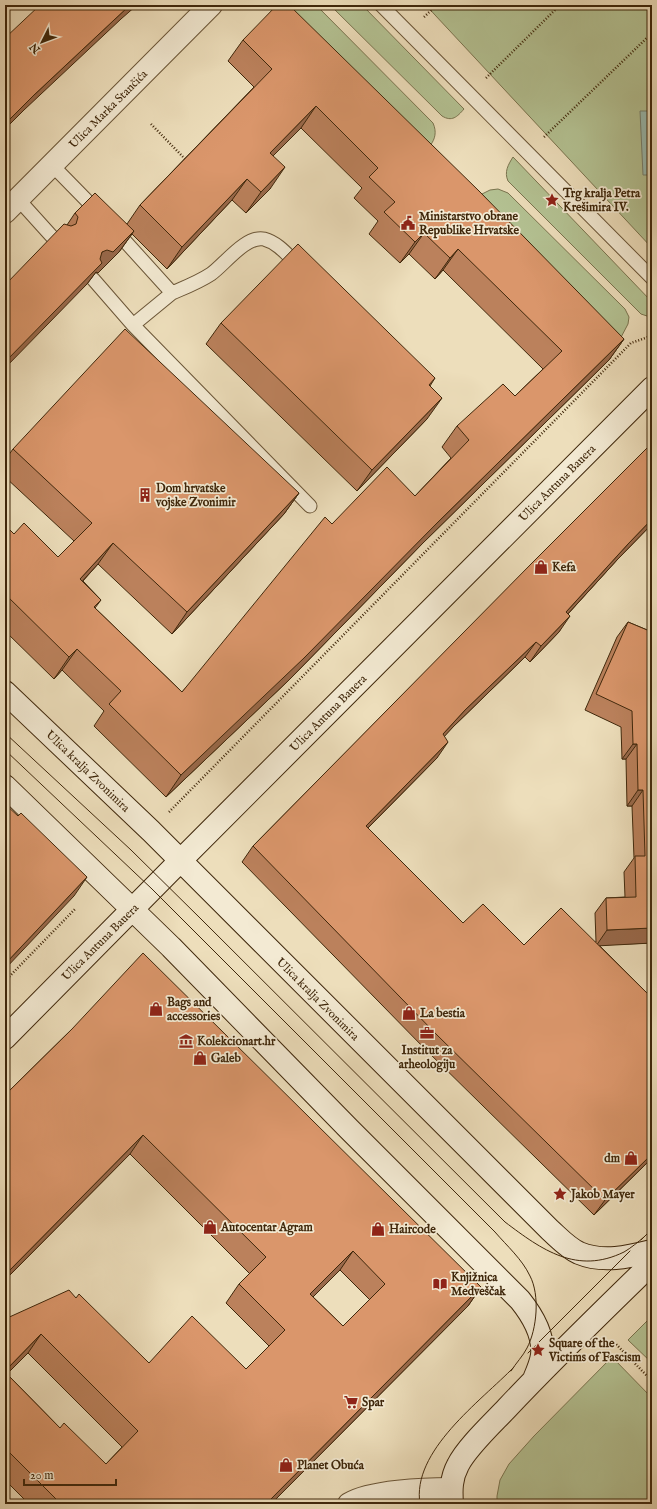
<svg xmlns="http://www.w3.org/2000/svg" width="657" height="1509" font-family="'IM FELL English',serif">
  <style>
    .green { fill: #b4c293; stroke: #7a744f }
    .water { fill: #99bcb2; stroke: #75806f }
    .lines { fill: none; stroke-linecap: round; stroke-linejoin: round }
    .lane-casing { stroke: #6a5537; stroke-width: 15 }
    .street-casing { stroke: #6a5537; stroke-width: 24 }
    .secondary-casing { stroke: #3f270b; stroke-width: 24 }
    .path { stroke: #3f270b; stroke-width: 2.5; stroke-dasharray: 1 2; stroke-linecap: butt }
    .lane { stroke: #f3ead3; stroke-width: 13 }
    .street { stroke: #f3ead3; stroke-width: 22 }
    .secondary { stroke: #f3ead3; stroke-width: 22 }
    .tram { stroke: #3f270b; stroke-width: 1 }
    .wall { fill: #bb815c; stroke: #3f270b; fill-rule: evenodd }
    .shaded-wall { fill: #99694b; stroke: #3f270b }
    .building { fill: #da966b; stroke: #3f270b; fill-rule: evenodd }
    .labels { text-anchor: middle; stroke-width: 3.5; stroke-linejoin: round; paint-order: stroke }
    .street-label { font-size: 12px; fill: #3f270b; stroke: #f3ead3 }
    .poi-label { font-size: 12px; font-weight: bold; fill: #3f270b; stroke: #f3ead3; text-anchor: start }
  </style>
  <rect width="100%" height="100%" fill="#eddebb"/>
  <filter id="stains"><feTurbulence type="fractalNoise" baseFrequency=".005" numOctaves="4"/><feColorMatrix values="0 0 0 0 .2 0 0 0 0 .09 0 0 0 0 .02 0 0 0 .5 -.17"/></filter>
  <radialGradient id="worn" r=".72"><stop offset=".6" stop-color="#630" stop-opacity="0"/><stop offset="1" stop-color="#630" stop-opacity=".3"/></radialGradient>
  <!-- green -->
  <path class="green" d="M282,5H316L433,123C441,141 425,151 413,162Z
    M330,5H362L464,109C457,117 452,122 442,116Z
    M426,5H652V248L435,15Z
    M513,157L652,302V315L647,316L641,314L508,181C504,172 508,165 513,157Z
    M498,189L508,193L625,309L629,317L628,324L609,360L482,194L490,190Z
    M652,1316V1363L628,1340Z
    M612,1357L652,1398V1504H497V1496L500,1480L509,1464L534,1436Z"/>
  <!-- water -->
  <path class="water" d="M640,111H652V175H643Z"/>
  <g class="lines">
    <defs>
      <path id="lane" d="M381,5L652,278
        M52,165L100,214
        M18,199L55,240
        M114,229L172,293L133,325
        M93,279L133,325L310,506
        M172,293C186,287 199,282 211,274C224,265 246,235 264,239C279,243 289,257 300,267"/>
      <path id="street" d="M5,212L211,5
        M349,1504C370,1491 425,1489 451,1489"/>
      <path id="secondary" d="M5,692L151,831L550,1230C559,1238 568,1248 579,1253C603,1263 628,1257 652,1251
        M5,786L171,947L349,1129L520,1300C532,1315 544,1336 542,1355C541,1363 537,1372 534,1379
        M5,1038L180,861L652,388
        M452,1504C451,1490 451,1478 458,1465C467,1447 493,1423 507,1408C554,1358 603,1311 652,1263"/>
    </defs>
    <!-- lane casing -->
    <use href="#lane" class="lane-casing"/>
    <!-- street casing -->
    <use href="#street" class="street-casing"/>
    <!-- secondary casing -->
    <use href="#secondary" class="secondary-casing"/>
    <!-- path -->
    <path class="path" d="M424,17L437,5
      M486,78L560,5
      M151,124L187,161
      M544,137L652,33
      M169,812L631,343L648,337L652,334
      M5,981L76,908
      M612,1340L652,1381"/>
    <!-- lane -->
    <use href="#lane" class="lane"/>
    <!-- street -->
    <use href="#street" class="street"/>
    <!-- secondary -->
    <use href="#secondary" class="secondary"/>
    <!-- tram -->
    <path class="tram" d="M5,733L131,850L200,918L505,1222C542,1250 577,1275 624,1252C631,1248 638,1242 644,1237
      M5,750L152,889L495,1232C507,1246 522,1259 530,1276C540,1295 537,1329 527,1348C523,1356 516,1363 511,1371
      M641,1240L652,1229
      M528,1353L630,1251
      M420,1504C411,1451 481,1401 514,1367"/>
  </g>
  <!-- wall -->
  <path class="wall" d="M243,40L624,339L609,360L423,543L289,680L166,797L94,726L104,711L62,670L54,679L5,631V525L14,534L58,557L74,541L5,477V460L13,449L299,493L284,514L172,634L98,564L83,581L101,600L95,608L182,692L332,524L415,496L451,458L442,447L457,426L515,396L543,369L443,270L435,279L409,254L400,263L369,234L378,221L354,198L362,188L301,128L273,156L270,189L246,213L232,200L167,269L132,234L119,252L98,273L96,272L87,284L67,225L75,213L127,224L140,205L254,87L228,61Z
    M221,323L435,378L430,386L427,419L357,491L206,344Z
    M652,443V524L617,560L568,614L559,632L530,662L525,657L454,726L444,736L437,758L368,828L463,923L524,945L596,942L595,913L606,898L625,897L624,872L634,858L632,806H627L626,759H622L621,727L585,710L617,637L628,622L652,632V943L599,945L652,998V1158L594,1215L426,1050L242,862L253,846Z
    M72,1029L481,1287L468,1306L271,1504H29L5,1480V1319L76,1298L149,1363L246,1369L269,1346L226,1303L239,1284L250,1274L130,1154L5,1280V1095ZM340,1270L370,1300L343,1326L313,1297ZM28,1353L122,1447L106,1464L60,1428L7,1374Z"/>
  <!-- shaded-wall -->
  <path class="shaded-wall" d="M130,5H137L121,19L24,110L5,129V124L34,95Z
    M316,106L301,128L255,174L270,153Z
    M285,167L270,189L246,213L261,192Z
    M247,179L232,200L167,269L182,247Z
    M134,231L119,252L98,273L96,272L87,284L5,368V362L102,252Z
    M424,233L409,254L400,263L415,242Z
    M458,249L443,270L435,279L450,258Z
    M624,339L609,360L423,543L289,680L166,797L181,775Z
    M442,398L427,419L357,491L372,470Z
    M299,493L284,514L172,634L187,612Z
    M652,519V524L617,560L555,628L566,612L628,544Z
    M113,543L98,564L65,600L80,579Z
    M570,616L559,632L530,662L541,646Z
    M536,642L525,657L454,726L432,750L443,734L465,710Z
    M77,649L62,670L54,679L69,657Z
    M448,742L437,758L355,841L366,826Z
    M633,744H637L626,759H622Z
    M638,790H643L632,806H627Z
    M87,877L74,896L5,969V964Z
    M652,928V943L596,946L607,930Z
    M143,1135L130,1154L5,1280V1275Z
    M652,1154V1158L594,1215L605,1200Z
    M353,1251L340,1270L297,1313L310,1294Z
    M481,1287L468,1306L271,1504H266Z
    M41,1334L28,1353L5,1376V1371Z"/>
  <!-- building -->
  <path class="building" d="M40,5H130L34,95L5,124V38Z
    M277,5H289L479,191L624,339L438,522L304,658L181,775L109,704L121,691L77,649L69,657L5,594V525L14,534L24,523L58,557L92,523L13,449L125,329L299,493L187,612L113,543L80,579L101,600L94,607L182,692L325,517L332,524L387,467L415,496L469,440L457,426L503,384L515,396L562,351L458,249L450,258L424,233L415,242L384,212L395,202L369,177L378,168L316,106L270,153L285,167L261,192L247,179L182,247L140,205L272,69L243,40Z
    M95,193L134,231L113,252L107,250L102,252L100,259L102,263L5,362V285L64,224L71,226L76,224L78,217L75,213Z
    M298,244L435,378L429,385L442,398L372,470L221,323Z
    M652,443V519L628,544L566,612L570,616L541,646L536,642L465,710L443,734L448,742L366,826L463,923L483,904L524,945L561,908L652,998V1154L605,1200L437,1035L253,846L532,563Z
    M628,622L652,632V928L607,930L606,898L636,897L635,856H645L643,790H638L637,744H633L632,711L596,694Z
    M5,804L18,816L21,813L87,877L5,964Z
    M143,953L481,1287L266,1504H61L5,1448V1372L60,1428L64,1423L106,1464L138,1431L41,1334L5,1371V1319L69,1290L76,1298L79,1294L149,1363L192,1316L246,1369L285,1330L239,1284L266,1257L143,1135L5,1275V1095L72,1029ZM353,1251L385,1284L343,1326L310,1294Z"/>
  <!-- icons -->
  <defs>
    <symbol id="sight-bare" viewBox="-9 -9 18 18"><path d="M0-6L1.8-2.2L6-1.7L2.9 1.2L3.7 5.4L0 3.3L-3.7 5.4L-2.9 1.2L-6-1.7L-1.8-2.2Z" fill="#8f2418" stroke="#f3ead3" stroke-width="2.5" paint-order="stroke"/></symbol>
    <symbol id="civic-bare" viewBox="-9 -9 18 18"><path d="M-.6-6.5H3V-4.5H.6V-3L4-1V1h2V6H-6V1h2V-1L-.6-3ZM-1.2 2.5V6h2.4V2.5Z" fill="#8f2418" stroke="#f3ead3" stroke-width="2.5" paint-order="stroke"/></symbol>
    <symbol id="building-bare" viewBox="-9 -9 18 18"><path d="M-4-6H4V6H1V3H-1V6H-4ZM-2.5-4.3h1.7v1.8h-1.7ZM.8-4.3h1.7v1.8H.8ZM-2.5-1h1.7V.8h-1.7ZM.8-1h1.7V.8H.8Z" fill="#8f2418" stroke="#f3ead3" stroke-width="2.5" paint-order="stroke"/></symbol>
    <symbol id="shop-bare" viewBox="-9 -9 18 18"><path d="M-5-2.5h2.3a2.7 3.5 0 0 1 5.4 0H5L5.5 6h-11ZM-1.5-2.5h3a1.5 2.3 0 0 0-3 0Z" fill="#8f2418" stroke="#f3ead3" stroke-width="2.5" paint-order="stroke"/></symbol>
    <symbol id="office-bare" viewBox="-9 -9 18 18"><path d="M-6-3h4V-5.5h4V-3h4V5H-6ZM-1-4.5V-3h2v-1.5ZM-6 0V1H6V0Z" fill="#8f2418" stroke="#f3ead3" stroke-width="2.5" paint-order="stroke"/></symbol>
    <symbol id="museum-bare" viewBox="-9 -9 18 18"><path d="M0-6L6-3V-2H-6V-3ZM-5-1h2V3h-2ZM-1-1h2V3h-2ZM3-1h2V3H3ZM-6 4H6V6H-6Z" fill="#8f2418" stroke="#f3ead3" stroke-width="2.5" paint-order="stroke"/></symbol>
    <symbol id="library-bare" viewBox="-9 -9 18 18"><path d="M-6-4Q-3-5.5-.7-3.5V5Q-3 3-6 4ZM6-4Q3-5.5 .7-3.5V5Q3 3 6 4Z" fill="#8f2418" stroke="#f3ead3" stroke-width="2.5" paint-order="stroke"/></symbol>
    <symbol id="supermarket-bare" viewBox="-9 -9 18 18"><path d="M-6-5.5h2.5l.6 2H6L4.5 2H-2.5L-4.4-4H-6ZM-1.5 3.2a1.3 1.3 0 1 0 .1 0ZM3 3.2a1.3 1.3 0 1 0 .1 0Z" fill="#8f2418" stroke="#f3ead3" stroke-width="2.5" paint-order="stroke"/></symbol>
  </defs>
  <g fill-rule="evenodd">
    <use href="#sight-bare" x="542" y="190" width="20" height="20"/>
    <use href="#civic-bare" x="398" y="213" width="20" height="20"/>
    <use href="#building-bare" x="135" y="485" width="20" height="20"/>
    <use href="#shop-bare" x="531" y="557" width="20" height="20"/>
    <use href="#shop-bare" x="146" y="999" width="20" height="20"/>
    <use href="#shop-bare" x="399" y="1003" width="20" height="20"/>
    <use href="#office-bare" x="417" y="1023" width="20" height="20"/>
    <use href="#museum-bare" x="176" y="1031" width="20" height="20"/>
    <use href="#shop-bare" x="190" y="1048" width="20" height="20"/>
    <use href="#shop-bare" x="621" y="1148" width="20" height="20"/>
    <use href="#sight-bare" x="550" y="1184" width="20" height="20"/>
    <use href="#shop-bare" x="200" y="1217" width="20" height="20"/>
    <use href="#shop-bare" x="368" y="1219" width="20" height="20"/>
    <use href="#library-bare" x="430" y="1274" width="20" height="20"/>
    <use href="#sight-bare" x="528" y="1340" width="20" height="20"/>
    <use href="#supermarket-bare" x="341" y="1392" width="20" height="20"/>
    <use href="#shop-bare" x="276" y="1455" width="20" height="20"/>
  </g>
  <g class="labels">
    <!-- street labels -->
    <g class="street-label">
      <text transform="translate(108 109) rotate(-45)" y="4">Ulica Marka Stančića</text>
      <text transform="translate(557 483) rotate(-45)" y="4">Ulica Antuna Bauera</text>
      <text transform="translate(328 713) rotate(-45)" y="4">Ulica Antuna Bauera</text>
      <text transform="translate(88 771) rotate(44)" y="4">Ulica kralja Zvonimira</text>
      <text transform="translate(100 942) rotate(-45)" y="4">Ulica Antuna Bauera</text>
      <text transform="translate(318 999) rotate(45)" y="4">Ulica kralja Zvonimira</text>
    </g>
    <!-- poi labels -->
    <g class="poi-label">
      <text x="563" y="197">Trg kralja Petra<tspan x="563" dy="14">Krešimira IV.</tspan></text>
      <text x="419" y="220">Ministarstvo obrane<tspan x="419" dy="14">Republike Hrvatske</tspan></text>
      <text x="156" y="492">Dom hrvatske<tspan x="156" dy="14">vojske Zvonimir</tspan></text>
      <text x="552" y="571">Kefa</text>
      <text x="167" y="1006">Bags and<tspan x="167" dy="14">accessories</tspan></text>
      <text x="420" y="1017">La bestia</text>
      <text x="197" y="1045">Kolekcionart.hr</text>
      <text x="427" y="1054" text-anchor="middle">Institut za<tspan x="427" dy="14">arheologiju</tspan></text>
      <text x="211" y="1062">Galeb</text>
      <text x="620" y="1162" text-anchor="end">dm</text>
      <text x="571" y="1198">Jakob Mayer</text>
      <text x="221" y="1231">Autocentar Agram</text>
      <text x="389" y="1233">Haircode</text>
      <text x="451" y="1281">Knjižnica<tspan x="451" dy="14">Medveščak</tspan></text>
      <text x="549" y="1347">Square of the<tspan x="549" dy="14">Victims of Fascism</tspan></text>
      <text x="362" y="1406">Spar</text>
      <text x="297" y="1469">Planet Obuća</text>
    </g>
  </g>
  <!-- margin -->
  <rect width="657" height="1509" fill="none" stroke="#eddebb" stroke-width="20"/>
  <rect x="6" y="6" width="645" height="1497" fill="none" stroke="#3f270b" stroke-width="2"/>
  <rect x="10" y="10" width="637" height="1489" fill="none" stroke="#3f270b"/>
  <!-- north arrow -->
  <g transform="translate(42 42) rotate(228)" stroke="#f3ead3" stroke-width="3" paint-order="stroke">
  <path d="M0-3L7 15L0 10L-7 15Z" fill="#3f270b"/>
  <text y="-6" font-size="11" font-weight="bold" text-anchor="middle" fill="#3f270b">N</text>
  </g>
  <!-- scale -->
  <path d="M24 1479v6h92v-6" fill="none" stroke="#3f270b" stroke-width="2"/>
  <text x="30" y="1479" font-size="12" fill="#3f270b" stroke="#f3ead3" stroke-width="3" paint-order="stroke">20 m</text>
  <rect width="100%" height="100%" filter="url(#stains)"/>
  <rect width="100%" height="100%" fill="url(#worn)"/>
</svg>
